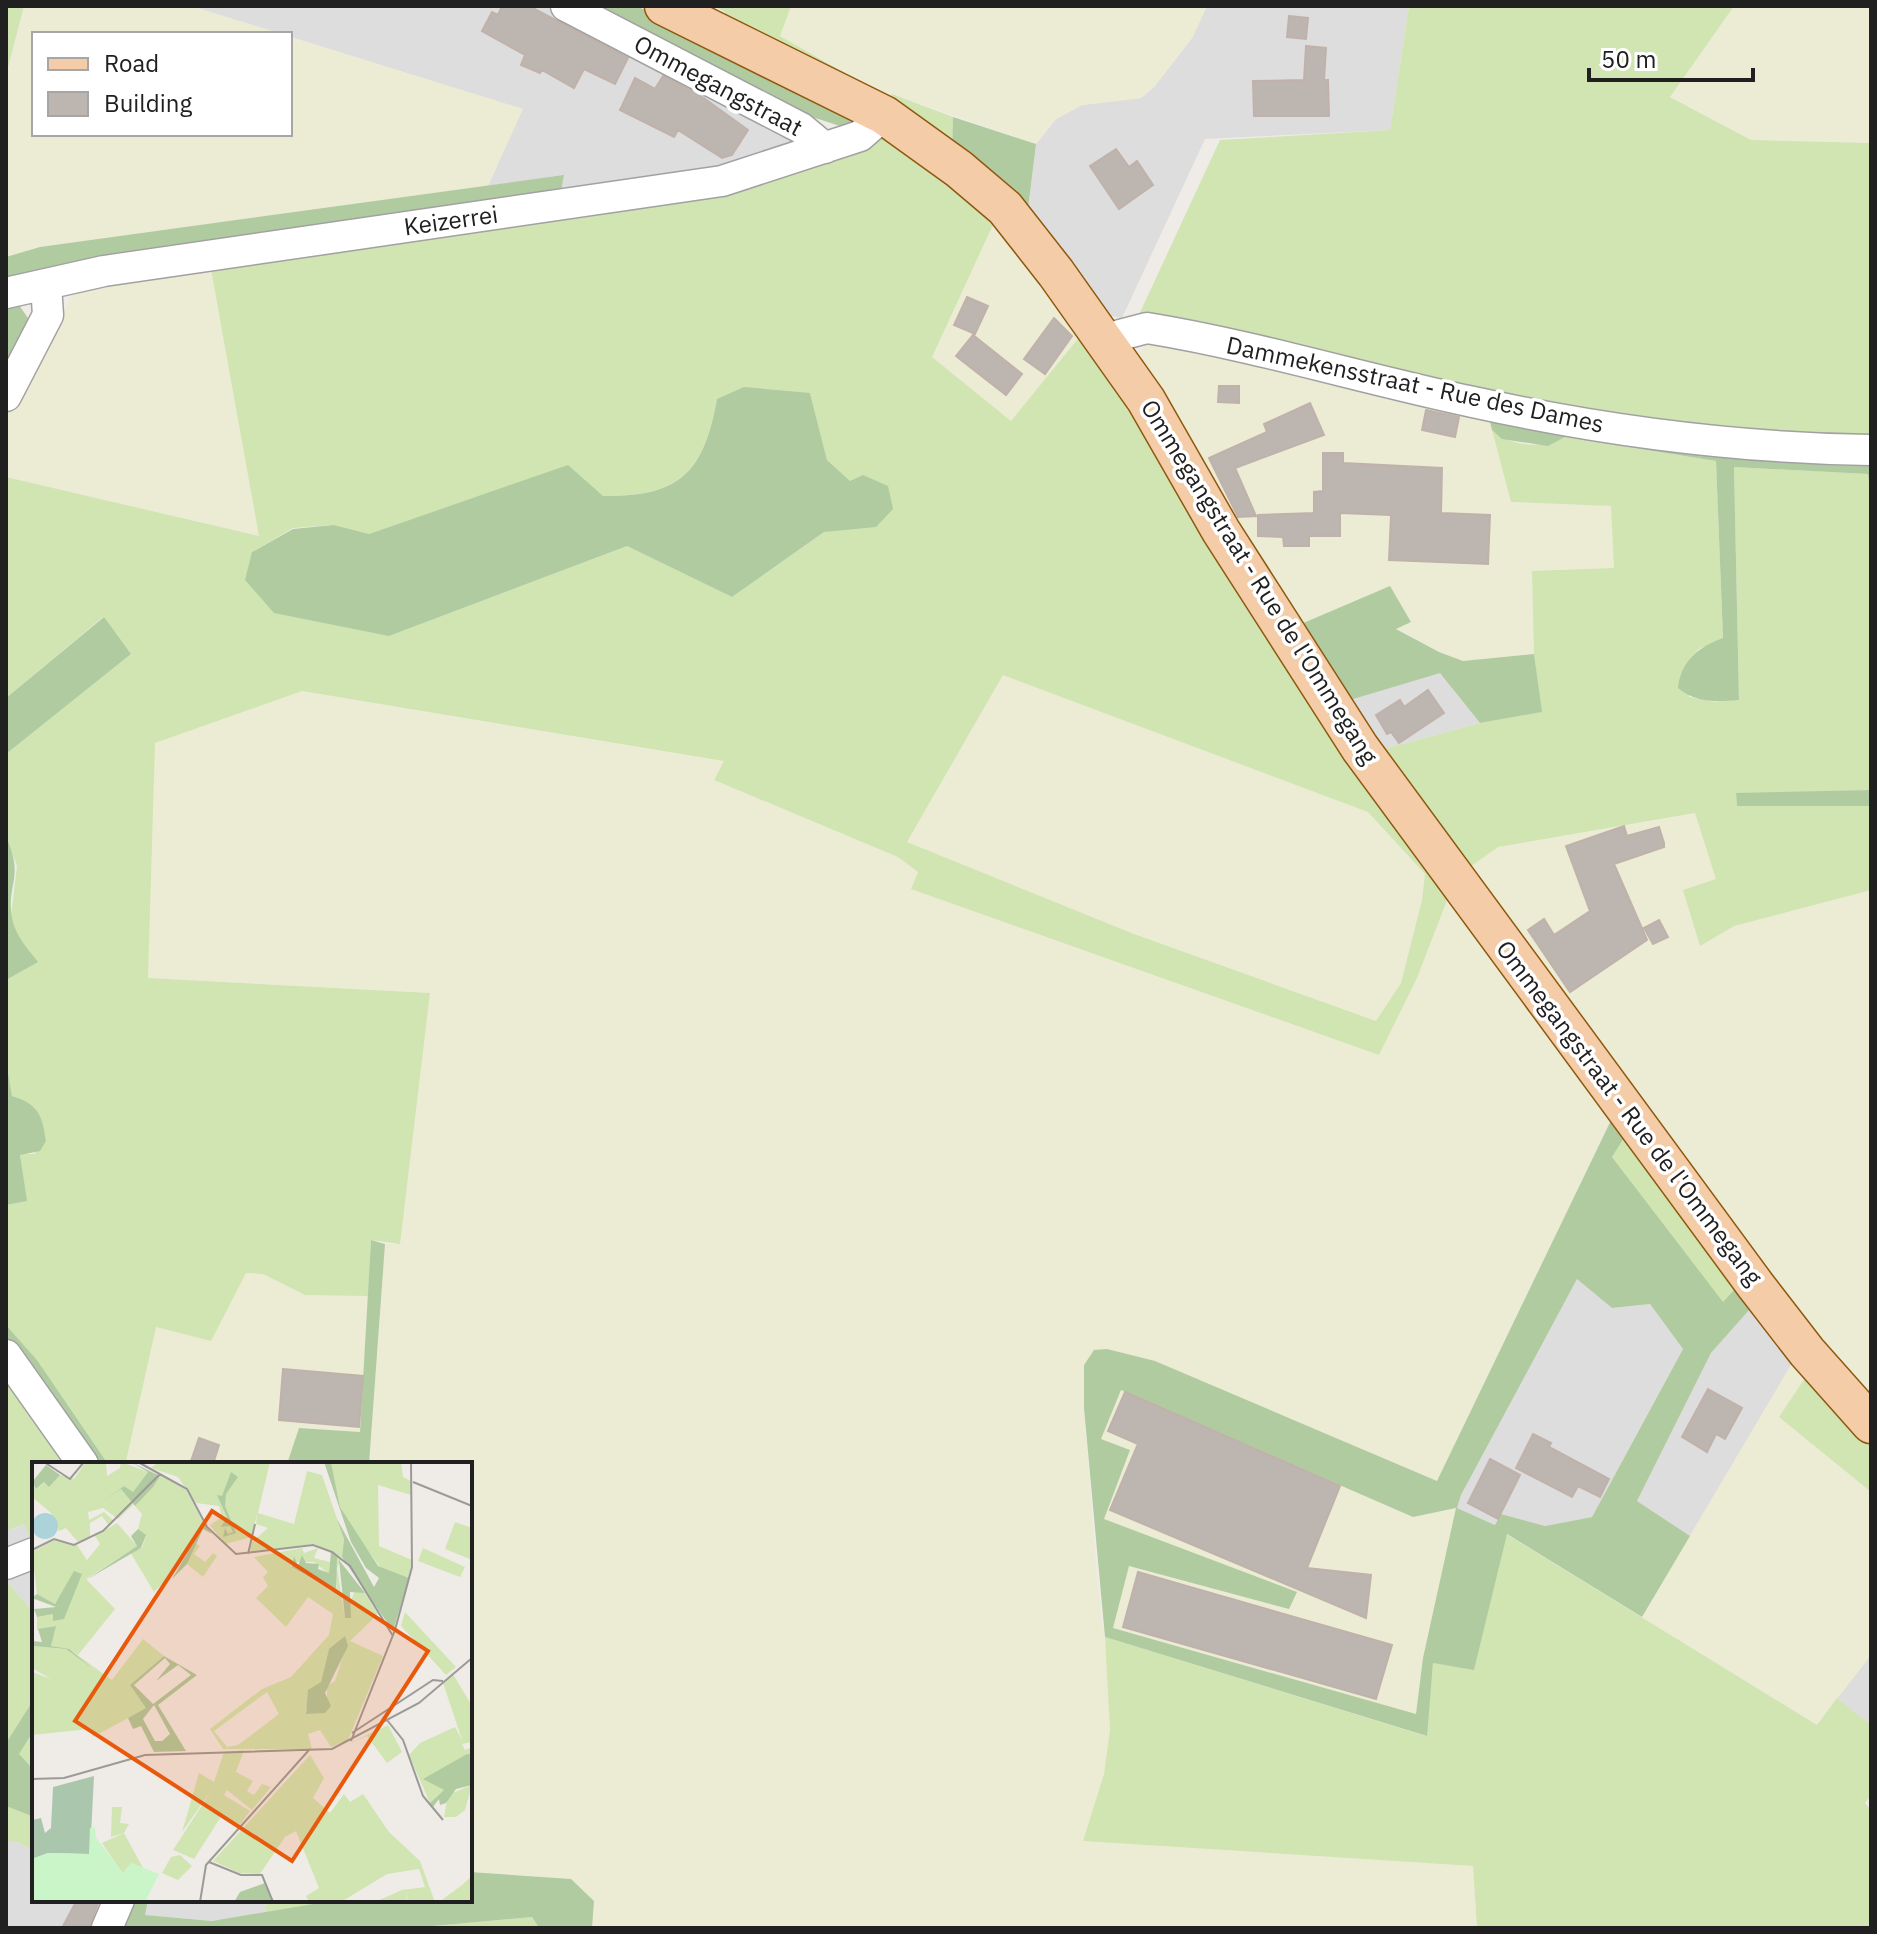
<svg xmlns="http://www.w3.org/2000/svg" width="1877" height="1934" font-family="'IBM Plex Sans',sans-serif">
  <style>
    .residential { fill: #dedddd }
    .farmland { fill: #ececd4 }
    .grass { fill: #d0e5b2; fill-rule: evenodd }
    .forest { fill: #b0cba0; fill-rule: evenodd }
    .building { fill: #bdb5b0; stroke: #c0b2ab; stroke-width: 2 }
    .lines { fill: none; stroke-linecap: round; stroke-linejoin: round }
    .minor-casing { stroke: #a1a1a1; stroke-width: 33 }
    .major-casing { stroke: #8e580d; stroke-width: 41 }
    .minor { stroke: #fff; stroke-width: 30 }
    .major { stroke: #f4cca8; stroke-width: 38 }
    .labels { text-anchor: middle; stroke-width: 7; stroke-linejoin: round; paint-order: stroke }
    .street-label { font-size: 24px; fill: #202020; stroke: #fff }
    .inset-road { fill: none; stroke: #9c9a97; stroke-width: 2 }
    .view { fill: #e8590c; fill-opacity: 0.15; stroke: #e8590c; stroke-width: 4 }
    .inset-edge { fill: none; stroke: #202020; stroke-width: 4 }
  </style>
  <rect width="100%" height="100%" fill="#efece7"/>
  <!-- residential -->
  <path class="residential" d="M191,6H548L799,132V140L782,155L560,198L564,176L488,186L522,109Z
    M1207,6H1409L1390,130L1205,139L1122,318L1106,315L1027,217L1036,144L1056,119L1082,105L1141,98L1154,87L1192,38Z
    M1868,500H1871V626H1869Z
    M1440,672L1480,723L1373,752L1340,703Z
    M1577,1278L1612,1308L1650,1304L1683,1349L1592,1517L1545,1526L1501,1514L1496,1525L1457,1508L1461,1495Z
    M1756,1300L1797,1355L1690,1536L1637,1501L1711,1353Z
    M24,1524L33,1548L6,1559V1531Z
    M34,1561V1613L6,1581V1572Z
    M1871,1655V1725L1837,1698Z
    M6,1842H18L34,1851V1900H109L94,1928H6Z
    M148,1900H267L265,1914L212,1921L144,1915Z"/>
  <!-- farmland -->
  <path class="farmland" d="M24,6H191L281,34H34V134H290V37L523,109L488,186L40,247L6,257V75Z
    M791,6H1207L1192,38L1154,87L1141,98L1082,105L1056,119L1036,144L892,94L890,99L845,76L780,36Z
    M1734,6H1871V143L1751,140L1670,96Z
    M997,216L1086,329L1011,422L931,356Z
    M210,264L260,536L6,477V407L75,291Z
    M1148,343L1487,409L1511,502L1611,506L1614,568L1532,572L1534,654L1463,661L1439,652L1396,628L1411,622L1294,627L1134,358Z
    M1003,675L1368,812L1425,874L1422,900L1401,983L1377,1021L1134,934L907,842Z
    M301,691L725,761L714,780L898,857L918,872L911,889L1379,1055L1417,978L1451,890L1616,1110L1437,1481L1155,1362L1107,1349L1084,1365V1408L1097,1578L1107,1660L1110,1730L1104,1774L1083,1841L1473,1866L1477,1928H592L594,1901L571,1879L470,1872V1464H369L385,1244H400L430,993L147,978L154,743Z
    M1696,813L1717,879L1700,946L1734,926L1871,890V1406L1463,872L1498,847Z
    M245,1273L263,1274L305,1295L368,1296L360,1432L299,1428L287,1464H125L155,1326L234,1297Z
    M1797,1355L1809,1372L1780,1417L1871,1492V1655L1817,1725L1642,1617Z
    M1121,1390L1413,1517L1457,1508L1423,1658L1416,1714L1112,1628L1128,1566L1288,1609L1296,1593L1104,1519L1130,1450L1101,1439Z"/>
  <!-- grass -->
  <path class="grass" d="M6,6H24L6,75Z
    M714,6H791L780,36L890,99L892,94L953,117L952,150L727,30L725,12Z
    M1409,6H1734L1670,97L1751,140L1871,143V441L1644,425L1137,319L1220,140L1390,130Z
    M884,137L997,216L932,357L1011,421L1086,329L1451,890L1417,978L1379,1055L911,889L918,872L898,857L714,780L724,761L302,691L155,743L148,978L430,993L400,1244L371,1240L368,1296L305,1295L263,1274L246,1273L211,1341L156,1327L126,1461L125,1464H108L37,1360L6,1325V1205L26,1201L20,1154H34L46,1141C41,1115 39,1104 12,1096L6,1061V980L37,962L16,932L11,916L17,866L6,837V754L131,654L103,617L6,698V477L259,536L210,264L756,180ZM810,393L827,460L850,481L845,528L824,532L732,597L627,546L389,636L252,552L293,528L334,525L369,534L568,466L602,496C679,497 704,472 717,399ZM1003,675L1368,812L1425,874L1422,900L1401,983L1376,1021L1134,934L907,842Z
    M1492,430C1511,447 1544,449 1565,437L1716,461L1723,639L1699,649L1689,659V697L1716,702L1739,699L1734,467L1869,474L1871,790L1736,794L1737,806H1871V890L1734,926L1700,946L1683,890L1716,879L1695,813L1498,847L1463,872L1373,752L1480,723L1541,712L1534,654L1532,571L1614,568L1611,506L1511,502Z
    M1629,1130L1756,1300L1749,1310L1734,1290L1723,1303L1612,1157Z
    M6,1371L74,1464H34L33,1548L24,1524L6,1531Z
    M1809,1372L1838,1412L1871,1446V1492L1779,1417Z
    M1506,1534L1817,1725L1837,1698L1871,1725V1795L1865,1803L1871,1810V1928H1477L1473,1866L1083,1841L1104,1774L1110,1730L1105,1637L1426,1736L1433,1663L1474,1669Z
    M6,1581L34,1613V1699L6,1743Z
    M34,1730V1770L18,1754Z
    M6,1806L34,1817V1851L18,1842H6Z
    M267,1900H337L265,1914Z
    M532,1917L539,1928H411Z"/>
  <!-- forest -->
  <path class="forest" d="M591,6H637L856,121L849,129L800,113Z
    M953,117L1036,144L1027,217L952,150Z
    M564,175L560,198L6,288V257L40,247Z
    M6,303L19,305L30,321L6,379Z
    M744,387L810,393L827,460L850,481L863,475L888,486L893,509L876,527L824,532L732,597L627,546L389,636L274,613L245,580L252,552L293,529L334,525L369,534L568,465L603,496C680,497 704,472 717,399Z
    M1487,409L1871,454V500L1868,474L1734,467L1739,700C1717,702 1696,703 1678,688C1681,661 1698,647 1723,638L1716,461L1565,437L1548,446L1502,439L1492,430Z
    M1390,586L1411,622L1396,629L1439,652L1463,661L1534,654L1542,712L1480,723L1440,673L1340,703L1294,627Z
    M104,617L131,654L6,754V698Z
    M1871,790V806H1737L1736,793Z
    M6,837C25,878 6,883 12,918C15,935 28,949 38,962L6,980Z
    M6,1061L12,1096C38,1104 42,1114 46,1141L40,1151L20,1155L27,1201L6,1205Z
    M1616,1110L1629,1130L1612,1157L1723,1302L1734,1290L1749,1310L1711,1353L1637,1501L1690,1536L1642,1617L1507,1534L1474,1670L1433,1663L1427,1736L1105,1637L1084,1408V1365L1094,1350L1107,1349L1155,1361L1437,1481ZM1577,1279L1612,1308L1650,1304L1683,1349L1592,1517L1545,1526L1501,1514L1495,1525L1457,1508L1461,1495ZM1121,1390L1413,1517L1456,1508L1423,1658L1416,1714L1113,1628L1129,1566L1289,1609L1297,1592L1104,1519L1130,1450L1101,1439Z
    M371,1240L385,1244L369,1464H287L299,1428L360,1432Z
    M6,1325L37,1360L108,1464H94L6,1342Z
    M34,1699V1730L19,1754L34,1770V1817L6,1806V1743Z
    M470,1872L571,1879L594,1901L592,1928H539L532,1917L411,1928H119L127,1900H148L145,1915L212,1921L337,1900H470Z"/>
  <!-- building -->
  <path class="building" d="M502,6H529L628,58L615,84L584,69L574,88L542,70L540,73L521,65L525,55L482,31L492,12L498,15Z
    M1289,16L1308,18L1306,39L1287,37Z
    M1306,46L1326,48L1324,80H1328L1329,116H1254L1253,81L1304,80Z
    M663,76L701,96L748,130L732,155L722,158L678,130L674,137L620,110L635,78L655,89Z
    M1116,149L1129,167L1137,161L1153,185L1119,209L1090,166Z
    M967,297L988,306L975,334L954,325Z
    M1054,318L1072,336L1045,374L1024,359Z
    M973,335L1022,374L1006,395L956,356Z
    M1219,386H1239V403L1218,402Z
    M1310,403L1324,435L1235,468L1256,516L1238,517L1209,458L1267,432L1264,424Z
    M1426,410L1459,417L1455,437L1422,430Z
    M1323,453H1343V463L1442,468L1441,513L1490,515L1488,564L1389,560L1391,515L1340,513V536H1309V546H1284L1283,537L1258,536V515L1314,513V492L1323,491Z
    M1428,690L1444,713L1399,743L1391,732L1387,734L1376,715L1400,700L1404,707Z
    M1624,826L1627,836L1659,827L1664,843V847L1614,864L1647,940L1570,992L1528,930L1544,919L1554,935L1590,911L1566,846Z
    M1659,920L1668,937L1653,944L1644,928Z
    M283,1369L363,1376L359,1427L279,1420Z
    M1708,1389L1742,1408L1725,1439L1716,1434L1707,1452L1682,1437Z
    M1125,1392L1340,1486L1307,1568L1371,1575L1366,1618L1110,1510L1138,1444L1108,1431Z
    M1533,1434L1551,1443L1549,1447L1609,1479L1600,1497L1578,1486L1572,1497L1516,1468Z
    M199,1438L219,1445L213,1464H190Z
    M1490,1459L1520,1475L1498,1519L1468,1503Z
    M1138,1572L1392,1645L1376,1699L1123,1627Z
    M77,1900H99L90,1925L62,1928Z"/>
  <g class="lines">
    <defs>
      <path id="minor" d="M566,6L801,128L825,148
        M6,293L104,271L722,181L860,136L884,115
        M1107,345L1120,335L1147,328C1257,346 1364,379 1473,402C1605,431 1736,448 1871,450
        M6,396L48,315L46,285
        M6,1355L83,1464
        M6,1564L34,1553
        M107,1928L119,1900"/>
      <path id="major" d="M664,6L884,115L959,169L1005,208L1056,273L1146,400L1221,531L1360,748L1756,1286L1807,1352L1871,1424"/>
    </defs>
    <!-- minor casing -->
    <use href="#minor" class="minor-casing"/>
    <!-- major casing -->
    <use href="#major" class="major-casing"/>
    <!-- minor -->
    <use href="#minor" class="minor"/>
    <!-- major -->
    <use href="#major" class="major"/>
  </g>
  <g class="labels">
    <!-- street labels -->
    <g class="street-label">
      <text transform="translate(718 86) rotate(28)" y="8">Ommegangstraat</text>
      <text transform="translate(451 221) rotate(-8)" y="8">Keizerrei</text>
      <text transform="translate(1415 385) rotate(12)" y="8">Dammekensstraat - Rue des Dames</text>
      <text transform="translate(1259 582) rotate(58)" y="8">Ommegangstraat - Rue de l'Ommegang</text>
      <text transform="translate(1629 1113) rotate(53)" y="8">Ommegangstraat - Rue de l'Ommegang</text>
    </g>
  </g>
  <!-- overview -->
  <g transform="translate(32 1462)">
    <rect width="440" height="440" fill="#efece7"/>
    <path d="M54,0H74L75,14L88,6L89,0L116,10L101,30L92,24L67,42L89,27L97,33L101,43L86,57L71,46L56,50L57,58L72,50L82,59L77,64L70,54L58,61V75L46,80L34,66L27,69L19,51L0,35V23L4,27L13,20L17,24L28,13L42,17ZM126,0H238L226,51L262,62L275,9L290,13L312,77L310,95L281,82L218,91L220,80L236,66L224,62L225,51L220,75L193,82L178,63L190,55L187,44L164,41L146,15L119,6ZM299,0H369L371,15L379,19V33L346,23L347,84L380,98L377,116L348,105L329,80L308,45ZM129,13L154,28L172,62L143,109L122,130L98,90L110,86L114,74L106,67L110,52L103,44ZM423,60L440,66V98L413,87ZM85,61L105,84L54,117L83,147L46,193L37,187L80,218L111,177L132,194L98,223L115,246L61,275L58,267L0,273V210L19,217L0,206V184L32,187L19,184L23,164L5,168V155L21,152V159L39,135L34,125L23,142L5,132L0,90L23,78L45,83L55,98L68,82L63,74ZM162,80L168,84L162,92L173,100L181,91L185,94L171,115L155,102ZM270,86L272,91L286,86L282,96L298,100L297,112L282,100H259L299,129L305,125L301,102L305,94L309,97L305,106L313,156L323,128L333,131L346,152L318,179L351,194L316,278L299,285L288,268L276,272L280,287H191L178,267L230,227L259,215L297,173L301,152L276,135L254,165L224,136L236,124L231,115L236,110L222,95ZM297,187L313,188L303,219L295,224V237L284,248L273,249L289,220ZM235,230L247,252L206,283L195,285L182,269ZM391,86L433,105L428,115L386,99ZM373,150L424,205L414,213L369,164ZM421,212L440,244V280L430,282L433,288L440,285V293L399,319L412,328L398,341L377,293L388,281L423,265L430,278L411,221ZM356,263L370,290L355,301L335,274L310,285ZM212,288L204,310L221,319L215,329L222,333L230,322L239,325L220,348L195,328L192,333L218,349L207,364L190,353L162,397L141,388L181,326L150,370L167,311L182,320L192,290ZM278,293L292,316L281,336L298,351L312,332L318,340L331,332L357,370L388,399L403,440H376L374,430L375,440L345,439L370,428L393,425L387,407L355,412L309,440H277L274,434L287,426L264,369L253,375L228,412L208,411L181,399ZM440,323L433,348L424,355H412L416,333ZM80,345H90L88,361L97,362L92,371L111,406L99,401L91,412L70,381L92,371L79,375ZM148,393L160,404L146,418L130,411L139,395ZM440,414V440H407L430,423Z" fill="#d0e5b2" fill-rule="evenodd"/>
    <path d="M99,0L128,14L121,25L103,44L89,27L67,42L92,24L101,30L116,10ZM292,0H299L308,45L346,104L377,116L361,169L310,95L312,77L305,57L342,125L347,116L334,106L319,80ZM14,3L28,13L17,25L12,20L4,27L0,20ZM199,10L206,15L194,32L193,44L204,71L191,75L193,66L196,72L201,70L198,64L189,65L195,55L185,33L190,34ZM172,62L180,72L171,67L155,102L140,117ZM106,67L114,73L109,86L54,118L105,84L99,74ZM299,90L305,95L304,129L260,105L262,94L266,104L270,93L274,101L287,102L286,107L297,111ZM307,98L333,131L318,130L319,156H313ZM42,109L50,112L32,157L21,159V152L5,155L2,147L24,145L0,136L5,132L23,142ZM24,164L19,184L37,187L60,206L34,187L0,184V179L10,180L6,167ZM313,174L316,184L293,231L299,244L293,251L274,252L276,228L289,220L297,187ZM132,194L165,213L126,243L154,289L122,290L109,264L101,267L96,256L114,246L98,223ZM133,196L138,202L124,219L146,203L159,213L121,242L102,223ZM122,243L138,272L130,279H123L111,257ZM435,292L440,293V323L424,327L414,341L408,343L407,337L401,345L398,341L412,328L391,317ZM233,421L240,440H202L208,430Z" fill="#b0cba0" fill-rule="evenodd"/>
    <path d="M62,314L58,392L16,391L0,397V358L9,356L13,371L19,366L21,325Z" fill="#aac6ac"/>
    <path d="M63,365L64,376L91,411L99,401L127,412L113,440H0V397L16,391L57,392L58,366Z" fill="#c9f5c9"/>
    <path d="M0 64a13 13 0 1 1 26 0a13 13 0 1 1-26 0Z" fill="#acd3d9"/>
    <path class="inset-road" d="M12,0L38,17L52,0M106,0L155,27L175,65L204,92L281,83L300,90L318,104L361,174M381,20L440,44M0,88L22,77L42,83L71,69L128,12M216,92L223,62M355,258L371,278L391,334L411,358M320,271L401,218L411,219M319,279L363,168L380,105L379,0M0,317L32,316L113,293L300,287L387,241L440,196M177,400L209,413H230L241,440M168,440L174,403L277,288"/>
    <path class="view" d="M180,49L396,189L260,399L43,259Z"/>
    <rect width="440" height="440" class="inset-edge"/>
  </g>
  <!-- border -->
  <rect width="1877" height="1934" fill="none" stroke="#202020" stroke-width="16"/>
  <!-- legend -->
  <rect x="32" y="32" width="260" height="104" fill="#ffffff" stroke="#a6a6a6" stroke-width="2"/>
  <rect x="48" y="58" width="40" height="12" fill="#f4cca8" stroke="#a6a6a6" stroke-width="2"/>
  <text x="104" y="72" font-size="24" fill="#202020">Road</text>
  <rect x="48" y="92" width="40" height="24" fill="#bdb5b0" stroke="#a6a6a6" stroke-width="2"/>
  <text x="104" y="112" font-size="24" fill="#202020">Building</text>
  <!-- scale -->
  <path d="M1589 68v12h164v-12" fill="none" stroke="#202020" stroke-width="4"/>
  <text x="1601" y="68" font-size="24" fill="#202020" stroke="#ffffff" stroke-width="6" paint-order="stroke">50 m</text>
</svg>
